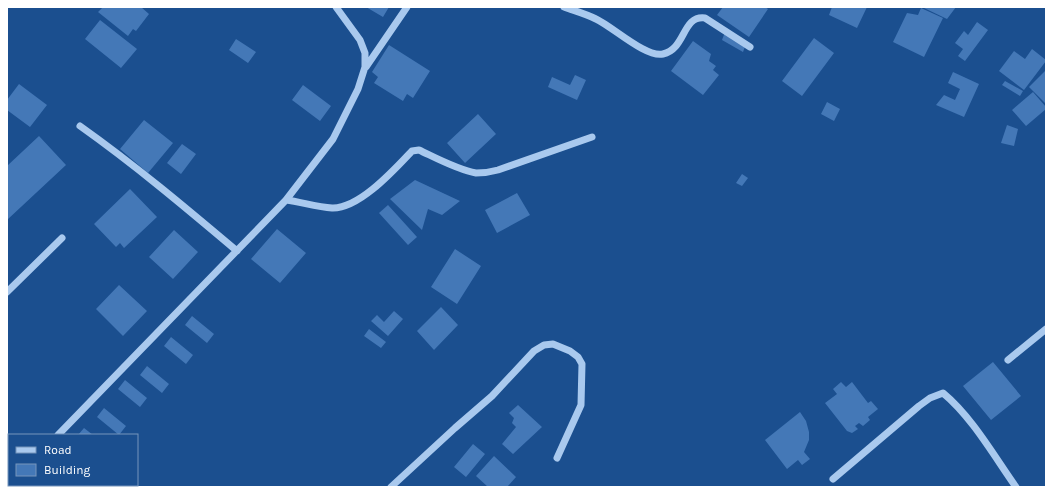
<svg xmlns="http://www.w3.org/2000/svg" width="1053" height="494" font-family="Karla,sans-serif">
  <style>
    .building { fill: #4478b7 }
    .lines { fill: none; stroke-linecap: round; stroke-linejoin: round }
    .minor { stroke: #a9c9ee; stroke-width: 7 }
  </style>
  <rect width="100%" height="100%" fill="#1b4f8f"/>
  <!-- building -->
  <path class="building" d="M103,7H141L149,14L136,31L133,29L128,36L98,12Z
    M366,7H389L383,17Z
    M723,7H765L768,9L749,37L717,15Z
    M832,7H867L857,28L829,15Z
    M922,7H956L947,19Z
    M921,8L943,18L924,57L893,42L907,13L918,15Z
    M100,20L137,49L121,68L85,39Z
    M977,22L988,30L965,61L958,56L963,49L955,43L964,31L968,35Z
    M725,32L746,44L743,52L722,40Z
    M814,38L834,53L802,96L782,81Z
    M236,39L256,52L248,63L229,50Z
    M693,41L711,54L709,61L716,66L713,70L719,75L703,95L671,71Z
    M389,45L430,71L413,98L407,94L403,101L374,83L378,77L372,72Z
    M1032,49L1046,60V61L1024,90L999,71L1014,51L1025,59Z
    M1046,70V104L1029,87Z
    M953,72L979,84L964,117L936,105L944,95L955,100L960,89L948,83Z
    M575,75L586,80L577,100L548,87L552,77L570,85Z
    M1005,81L1023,91L1020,96L1002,85Z
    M19,84L47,105L30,127L7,110V100Z
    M303,85L331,106L320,121L292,100Z
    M1033,92L1046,107V109L1026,126L1012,110Z
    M827,102L840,109L834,121L821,114Z
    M478,114L496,134L465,163L447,143Z
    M144,120L173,143L148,173L120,149Z
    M1007,125L1018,129L1014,146L1001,143Z
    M39,136L66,165L7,220V166Z
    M182,144L196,154L181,174L167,163Z
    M742,174L748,178L742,186L736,183Z
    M415,180L460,201L442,215L428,209L422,230L390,199Z
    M130,189L157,217L124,248L120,243L116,247L94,224Z
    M517,193L530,215L497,233L485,210Z
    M388,205L417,237L408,245L379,213Z
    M277,229L306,253L280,283L251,259Z
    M174,230L198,252L173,279L149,257Z
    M455,249L481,266L457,304L431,287Z
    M119,285L147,311L123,336L96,309Z
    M441,307L458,325L434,350L417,331Z
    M394,311L403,319L388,336L371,321L377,315L384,322Z
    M192,316L214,334L207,343L185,325Z
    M369,329L386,342L381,348L364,336Z
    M171,337L193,355L186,364L164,346Z
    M993,362L1021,396L991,420L963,386Z
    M147,366L169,384L162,393L140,375Z
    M125,380L147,398L140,407L118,389Z
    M841,382L846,387L852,382L868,403L871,401L878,409L868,417L870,420L863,426L859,423L855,426L858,429L852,433L847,431L825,403L837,394L833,389Z
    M518,405L542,427L513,454L502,444L516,427L512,423L514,418L509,413Z
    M104,408L126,426L119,435L97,417Z
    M800,412L806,421L809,432V440L804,452L810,459L802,465L798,460L787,469L765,440Z
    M84,428L93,435H78Z
    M473,444L485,454L466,477L454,467Z
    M494,456L516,477L507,487H488L476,476Z"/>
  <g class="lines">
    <!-- minor -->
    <path class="minor" d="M564,7C575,11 586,14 596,19C613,27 646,58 663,54C686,49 682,15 705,18L750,47
      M366,67L407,7
      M80,126C135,165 186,208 237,251
      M286,200C301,202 317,207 332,208C359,209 394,170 412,151L419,150C436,158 458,170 476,173C484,173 491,172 498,170L592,137
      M7,292L62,238
      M1008,360L1046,329
      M58,435L286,200L333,139L358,89L365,67V53L360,40L336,7
      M833,479L919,406L930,398L943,393C972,417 994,456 1016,487
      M7,487L9,485
      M391,487L455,428L492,396L534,351L544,345L553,344L570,351L578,357L582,364L581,405L557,458"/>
  </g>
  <!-- border -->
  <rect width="1053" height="494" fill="none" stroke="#ffffff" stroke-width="16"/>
  <!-- legend -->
  <rect x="8" y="434" width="130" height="52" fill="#1b4f8f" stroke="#7695bc"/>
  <rect x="16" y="447" width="20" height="6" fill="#a9c9ee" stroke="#7695bc"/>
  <text x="44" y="454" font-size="12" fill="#ffffff">Road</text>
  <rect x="16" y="464" width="20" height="12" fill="#4478b7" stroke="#7695bc"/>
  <text x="44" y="474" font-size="12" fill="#ffffff">Building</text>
</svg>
